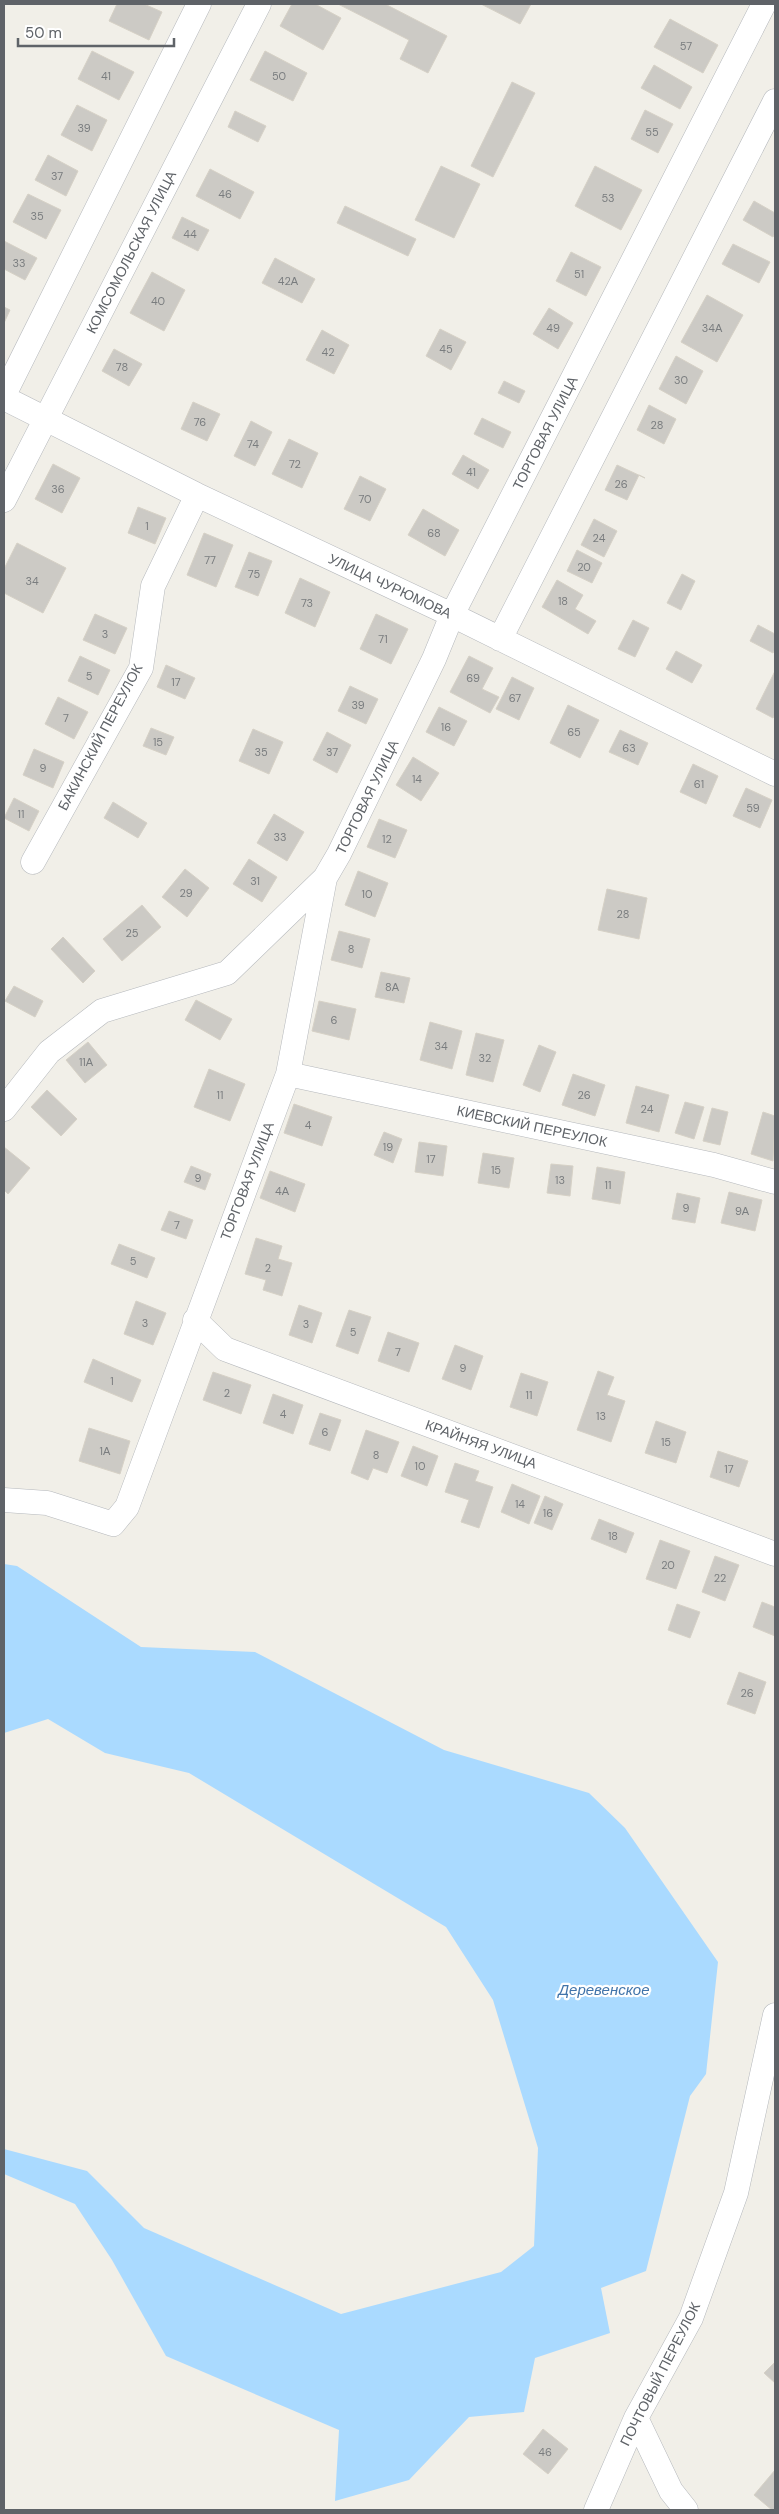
<svg xmlns="http://www.w3.org/2000/svg" width="779" height="2514" font-family="'DM Sans',sans-serif">
  <style>
    .water { fill: #aadaff }
    .building { fill: #cccac5; stroke: #d6d1c6 }
    .lines { fill: none; stroke-linecap: round; stroke-linejoin: round }
    .minor-casing { stroke: #b5b8bc; stroke-width: 25 }
    .minor { stroke: #fff; stroke-width: 24 }
    .labels { text-anchor: middle; stroke-width: 4.5; stroke-linejoin: round; paint-order: stroke }
    .number-label { font-size: 11px; fill: #7a7d7f }
    .street-label { font-size: 14px; fill: #5f6368; stroke: #fff }
    .water-label { font-size: 15px; font-style: italic; fill: #4174aa; stroke: #fff }
  </style>
  <rect width="100%" height="100%" fill="#f1efe8"/>
  <!-- water -->
  <path class="water" d="M4,1564L17,1566L141,1647L255,1652L444,1750L589,1793L625,1828L718,1962L706,2074L690,2096L646,2271L601,2288L610,2333L535,2358L524,2412L469,2417L409,2480L335,2501L339,2430L166,2356L112,2260L75,2204L4,2174V2149L87,2171L144,2228L341,2314L501,2272L534,2246L538,2148L493,2000L446,1927L189,1773L105,1753L48,1719L4,1733Z"/>
  <!-- building -->
  <path class="building" d="M117,4H144L162,12L149,40L109,21Z
    M292,4H315L341,18L323,50L280,26Z
    M338,4H385L447,36L428,73L400,59L409,40Z
    M481,4H531L520,24Z
    M670,19L718,45L703,73L654,47Z
    M92,51L134,72L119,100L78,79Z
    M265,51L307,73L293,101L250,80Z
    M654,65L692,87L680,109L641,88Z
    M512,82L535,93L493,177L471,166Z
    M77,105L107,120L92,151L61,135Z
    M645,110L673,124L658,153L631,139Z
    M235,111L266,126L258,142L228,127Z
    M48,155L78,171L66,196L35,180Z
    M441,166L480,184L454,238L415,220Z
    M595,166L642,190L621,230L575,206Z
    M210,169L254,192L240,219L196,196Z
    M28,194L61,210L46,239L13,222Z
    M754,201L775,213V233L773,237L743,220Z
    M345,206L416,239L408,256L337,223Z
    M182,217L209,230L198,251L172,238Z
    M4,241L37,258L25,280L4,269Z
    M733,244L770,262L759,283L722,264Z
    M571,252L601,267L586,296L556,281Z
    M275,258L315,279L302,303L262,283Z
    M152,272L185,290L164,331L130,313Z
    M707,295L743,315L717,362L681,342Z
    M4,307L10,310L4,323Z
    M549,308L573,323L558,349L533,334Z
    M440,329L466,342L451,370L426,356Z
    M322,330L349,345L334,374L306,360Z
    M114,349L142,364L129,386L102,371Z
    M676,356L703,371L686,404L659,389Z
    M504,381L525,391L519,403L498,393Z
    M193,402L220,414L207,441L181,429Z
    M649,405L676,419L664,444L637,430Z
    M482,418L511,432L503,448L474,434Z
    M251,421L272,432L255,466L234,456Z
    M289,439L318,453L302,488L272,474Z
    M463,455L489,470L478,489L452,474Z
    M53,464L80,478L62,513L35,499Z
    M617,465L645,478L639,475L627,500L605,490Z
    M360,476L386,489L370,521L344,509Z
    M138,507L166,518L155,544L128,533Z
    M423,509L459,530L445,556L408,535Z
    M594,519L617,531L604,557L581,545Z
    M204,533L233,545L216,587L187,575Z
    M17,543L66,568L43,613L4,593V569Z
    M577,550L602,563L592,583L567,571Z
    M249,552L272,561L258,596L235,587Z
    M682,574L695,581L681,610L667,603Z
    M300,578L330,592L315,627L285,613Z
    M557,580L583,595L575,609L596,621L588,634L542,607Z
    M95,614L127,628L115,654L83,640Z
    M376,614L408,629L391,664L360,649Z
    M633,620L649,628L635,657L618,649Z
    M758,625L775,634V649L773,653L750,641Z
    M676,651L702,665L692,683L666,669Z
    M80,656L110,670L98,695L68,681Z
    M469,656L493,668L482,689L499,697L490,713L450,692Z
    M166,665L195,678L185,699L157,687Z
    M775,671V714L773,718L756,709Z
    M512,677L534,688L519,720L496,709Z
    M350,686L378,699L366,724L338,711Z
    M58,697L88,712L74,739L45,724Z
    M568,705L599,720L580,758L550,743Z
    M439,707L467,721L454,746L426,732Z
    M151,728L174,737L166,755L143,746Z
    M253,729L283,742L269,774L239,761Z
    M620,730L648,743L638,765L609,752Z
    M327,732L351,745L337,773L313,760Z
    M34,749L64,762L53,788L23,775Z
    M413,757L439,773L421,801L396,785Z
    M693,764L718,776L706,804L680,792Z
    M746,788L772,800L760,828L733,816Z
    M14,798L39,811L29,831L4,818Z
    M113,802L147,823L138,838L104,818Z
    M274,814L304,832L287,861L257,843Z
    M379,819L407,830L395,858L367,847Z
    M249,859L277,877L262,902L233,884Z
    M185,869L209,888L187,917L162,897Z
    M358,871L388,883L375,917L345,905Z
    M607,889L647,898L639,939L598,930Z
    M142,905L161,927L122,961L103,939Z
    M339,931L370,939L362,968L331,960Z
    M63,937L95,971L83,983L51,949Z
    M381,972L410,978L404,1003L375,997Z
    M14,986L43,1001L35,1017L5,1001Z
    M196,1000L232,1019L220,1040L185,1020Z
    M319,1001L356,1009L349,1040L312,1031Z
    M430,1022L462,1031L452,1069L420,1060Z
    M476,1033L504,1040L493,1082L466,1075Z
    M88,1042L107,1065L85,1083L66,1060Z
    M539,1045L556,1052L540,1092L523,1085Z
    M209,1069L245,1084L230,1121L194,1107Z
    M573,1074L605,1085L595,1116L562,1105Z
    M636,1086L669,1095L659,1132L626,1123Z
    M47,1090L77,1119L61,1136L31,1107Z
    M685,1102L704,1107L694,1139L675,1133Z
    M294,1104L332,1117L322,1146L284,1133Z
    M712,1108L728,1112L720,1145L703,1141Z
    M763,1112L775,1116L773,1161L751,1154Z
    M384,1132L402,1139L393,1163L374,1155Z
    M419,1142L447,1146L443,1176L415,1172Z
    M4,1147L30,1168L8,1194L4,1190Z
    M483,1153L514,1158L509,1188L478,1183Z
    M551,1164L573,1166L570,1196L547,1193Z
    M191,1166L211,1174L205,1190L184,1182Z
    M597,1167L625,1172L620,1204L592,1199Z
    M270,1171L305,1184L295,1212L260,1198Z
    M729,1192L762,1200L755,1231L721,1223Z
    M677,1193L700,1198L695,1223L672,1219Z
    M169,1211L193,1220L186,1239L161,1230Z
    M256,1238L282,1246L278,1259L292,1263L282,1296L263,1290L266,1280L245,1274Z
    M119,1244L155,1258L147,1278L111,1264Z
    M136,1301L166,1313L153,1345L124,1334Z
    M299,1305L322,1313L312,1343L289,1335Z
    M349,1310L371,1317L358,1354L336,1346Z
    M388,1332L419,1343L409,1372L378,1361Z
    M455,1345L483,1356L471,1390L442,1379Z
    M93,1359L141,1380L132,1402L84,1382Z
    M598,1371L614,1377L607,1395L625,1401L611,1442L577,1430Z
    M213,1372L251,1385L241,1414L203,1400Z
    M521,1373L548,1382L537,1416L510,1407Z
    M273,1394L303,1405L293,1434L263,1423Z
    M320,1413L341,1420L330,1451L309,1444Z
    M656,1421L686,1432L676,1463L645,1453Z
    M89,1428L130,1441L120,1474L79,1461Z
    M366,1430L399,1442L387,1473L373,1468L368,1480L351,1473Z
    M413,1446L438,1456L427,1486L401,1476Z
    M718,1451L748,1461L739,1487L710,1477Z
    M455,1463L479,1471L475,1481L493,1487L479,1528L461,1522L469,1500L445,1492Z
    M512,1484L540,1496L529,1524L501,1512Z
    M545,1496L563,1504L552,1530L534,1523Z
    M599,1519L634,1533L626,1553L591,1539Z
    M660,1540L690,1551L676,1589L646,1579Z
    M715,1556L739,1565L725,1601L702,1592Z
    M762,1602L775,1607V1636L753,1627Z
    M677,1604L700,1612L690,1638L668,1630Z
    M739,1672L766,1682L755,1714L727,1704Z
    M774,2363L775,2364V2383L764,2373Z
    M543,2429L568,2449L548,2474L523,2454Z
    M775,2470V2510H772L754,2495Z"/>
  <g class="lines">
    <defs>
      <path id="minor" d="M4,395L199,4
        M4,398L197,495L452,615L775,774
        M4,500L259,4
        M500,639L775,101
        M33,862L141,668L153,586L197,495
        M288,1074L714,1165L775,1182
        M4,1109L49,1052L102,1011L227,973L325,878
        M195,1320L225,1349L775,1554
        M4,1500L47,1503L113,1524L127,1507L288,1074L325,878L339,854L434,659L452,615L764,4
        M636,2418L671,2491L686,2510
        M596,2510L636,2418L691,2318L736,2193L775,2015"/>
    </defs>
    <!-- minor casing -->
    <use href="#minor" class="minor-casing"/>
    <!-- minor -->
    <use href="#minor" class="minor"/>
  </g>
  <g class="labels">
    <!-- number labels -->
    <g class="number-label">
      <text x="686" y="50">57</text>
      <text x="106" y="80">41</text>
      <text x="279" y="80">50</text>
      <text x="84" y="132">39</text>
      <text x="652" y="136">55</text>
      <text x="57" y="180">37</text>
      <text x="225" y="198">46</text>
      <text x="608" y="202">53</text>
      <text x="37" y="220">35</text>
      <text x="190" y="238">44</text>
      <text x="19" y="267">33</text>
      <text x="579" y="278">51</text>
      <text x="288" y="285">42А</text>
      <text x="158" y="305">40</text>
      <text x="553" y="332">49</text>
      <text x="712" y="332">34А</text>
      <text x="446" y="353">45</text>
      <text x="328" y="356">42</text>
      <text x="122" y="371">78</text>
      <text x="681" y="384">30</text>
      <text x="200" y="426">76</text>
      <text x="657" y="429">28</text>
      <text x="253" y="448">74</text>
      <text x="295" y="468">72</text>
      <text x="471" y="476">41</text>
      <text x="621" y="488">26</text>
      <text x="58" y="493">36</text>
      <text x="365" y="503">70</text>
      <text x="147" y="530">1</text>
      <text x="434" y="537">68</text>
      <text x="599" y="542">24</text>
      <text x="210" y="564">77</text>
      <text x="584" y="571">20</text>
      <text x="254" y="578">75</text>
      <text x="32" y="585">34</text>
      <text x="563" y="605">18</text>
      <text x="307" y="607">73</text>
      <text x="105" y="638">3</text>
      <text x="383" y="643">71</text>
      <text x="89" y="680">5</text>
      <text x="473" y="682">69</text>
      <text x="176" y="686">17</text>
      <text x="515" y="702">67</text>
      <text x="358" y="709">39</text>
      <text x="66" y="722">7</text>
      <text x="446" y="731">16</text>
      <text x="574" y="736">65</text>
      <text x="158" y="746">15</text>
      <text x="629" y="752">63</text>
      <text x="261" y="756">35</text>
      <text x="332" y="756">37</text>
      <text x="43" y="772">9</text>
      <text x="417" y="783">14</text>
      <text x="699" y="788">61</text>
      <text x="753" y="812">59</text>
      <text x="21" y="818">11</text>
      <text x="280" y="841">33</text>
      <text x="387" y="843">12</text>
      <text x="255" y="885">31</text>
      <text x="186" y="897">29</text>
      <text x="367" y="898">10</text>
      <text x="623" y="918">28</text>
      <text x="132" y="937">25</text>
      <text x="351" y="953">8</text>
      <text x="392" y="991">8А</text>
      <text x="334" y="1024">6</text>
      <text x="441" y="1050">34</text>
      <text x="485" y="1062">32</text>
      <text x="86" y="1066">11А</text>
      <text x="220" y="1099">11</text>
      <text x="584" y="1099">26</text>
      <text x="647" y="1113">24</text>
      <text x="308" y="1129">4</text>
      <text x="388" y="1151">19</text>
      <text x="431" y="1163">17</text>
      <text x="496" y="1174">15</text>
      <text x="198" y="1182">9</text>
      <text x="560" y="1184">13</text>
      <text x="608" y="1189">11</text>
      <text x="282" y="1195">4А</text>
      <text x="686" y="1212">9</text>
      <text x="742" y="1215">9А</text>
      <text x="177" y="1229">7</text>
      <text x="133" y="1265">5</text>
      <text x="268" y="1272">2</text>
      <text x="145" y="1327">3</text>
      <text x="306" y="1328">3</text>
      <text x="353" y="1336">5</text>
      <text x="398" y="1356">7</text>
      <text x="463" y="1372">9</text>
      <text x="112" y="1385">1</text>
      <text x="227" y="1397">2</text>
      <text x="529" y="1399">11</text>
      <text x="283" y="1418">4</text>
      <text x="601" y="1420">13</text>
      <text x="325" y="1436">6</text>
      <text x="666" y="1446">15</text>
      <text x="105" y="1455">1А</text>
      <text x="376" y="1459">8</text>
      <text x="420" y="1470">10</text>
      <text x="729" y="1473">17</text>
      <text x="520" y="1508">14</text>
      <text x="548" y="1517">16</text>
      <text x="613" y="1540">18</text>
      <text x="668" y="1569">20</text>
      <text x="720" y="1582">22</text>
      <text x="747" y="1697">26</text>
      <text x="545" y="2456">46</text>
    </g>
    <!-- street labels -->
    <g class="street-label">
      <text transform="translate(131 252) rotate(-63)" y="5">КОМСОМОЛЬСКАЯ УЛИЦА</text>
      <text transform="translate(545 433) rotate(-63)" y="5">ТОРГОВАЯ УЛИЦА</text>
      <text transform="translate(390 586) rotate(25)" y="5">УЛИЦА ЧУРЮМОВА</text>
      <text transform="translate(100 737) rotate(-62)" y="5">БАКИНСКИЙ ПЕРЕУЛОК</text>
      <text transform="translate(367 797) rotate(-64)" y="5">ТОРГОВАЯ УЛИЦА</text>
      <text transform="translate(532 1126) rotate(12)" y="5">КИЕВСКИЙ ПЕРЕУЛОК</text>
      <text transform="translate(247 1181) rotate(-69)" y="5">ТОРГОВАЯ УЛИЦА</text>
      <text transform="translate(481 1444) rotate(20)" y="5">КРАЙНЯЯ УЛИЦА</text>
      <text transform="translate(660 2374) rotate(-63)" y="5">ПОЧТОВЫЙ ПЕРЕУЛОК</text>
    </g>
    <!-- water labels -->
    <g class="water-label">
      <text x="604" y="1995">Деревенское</text>
    </g>
  </g>
  <!-- border -->
  <rect width="779" height="2514" fill="none" stroke="#5f6368" stroke-width="10"/>
  <!-- scale -->
  <path d="M18 38v8h156v-8" fill="none" stroke="#5f6368" stroke-width="2.5"/>
  <text x="25" y="38" font-size="15" fill="#5f6368" stroke="#ffffff" stroke-width="4" paint-order="stroke">50 m</text>
</svg>
